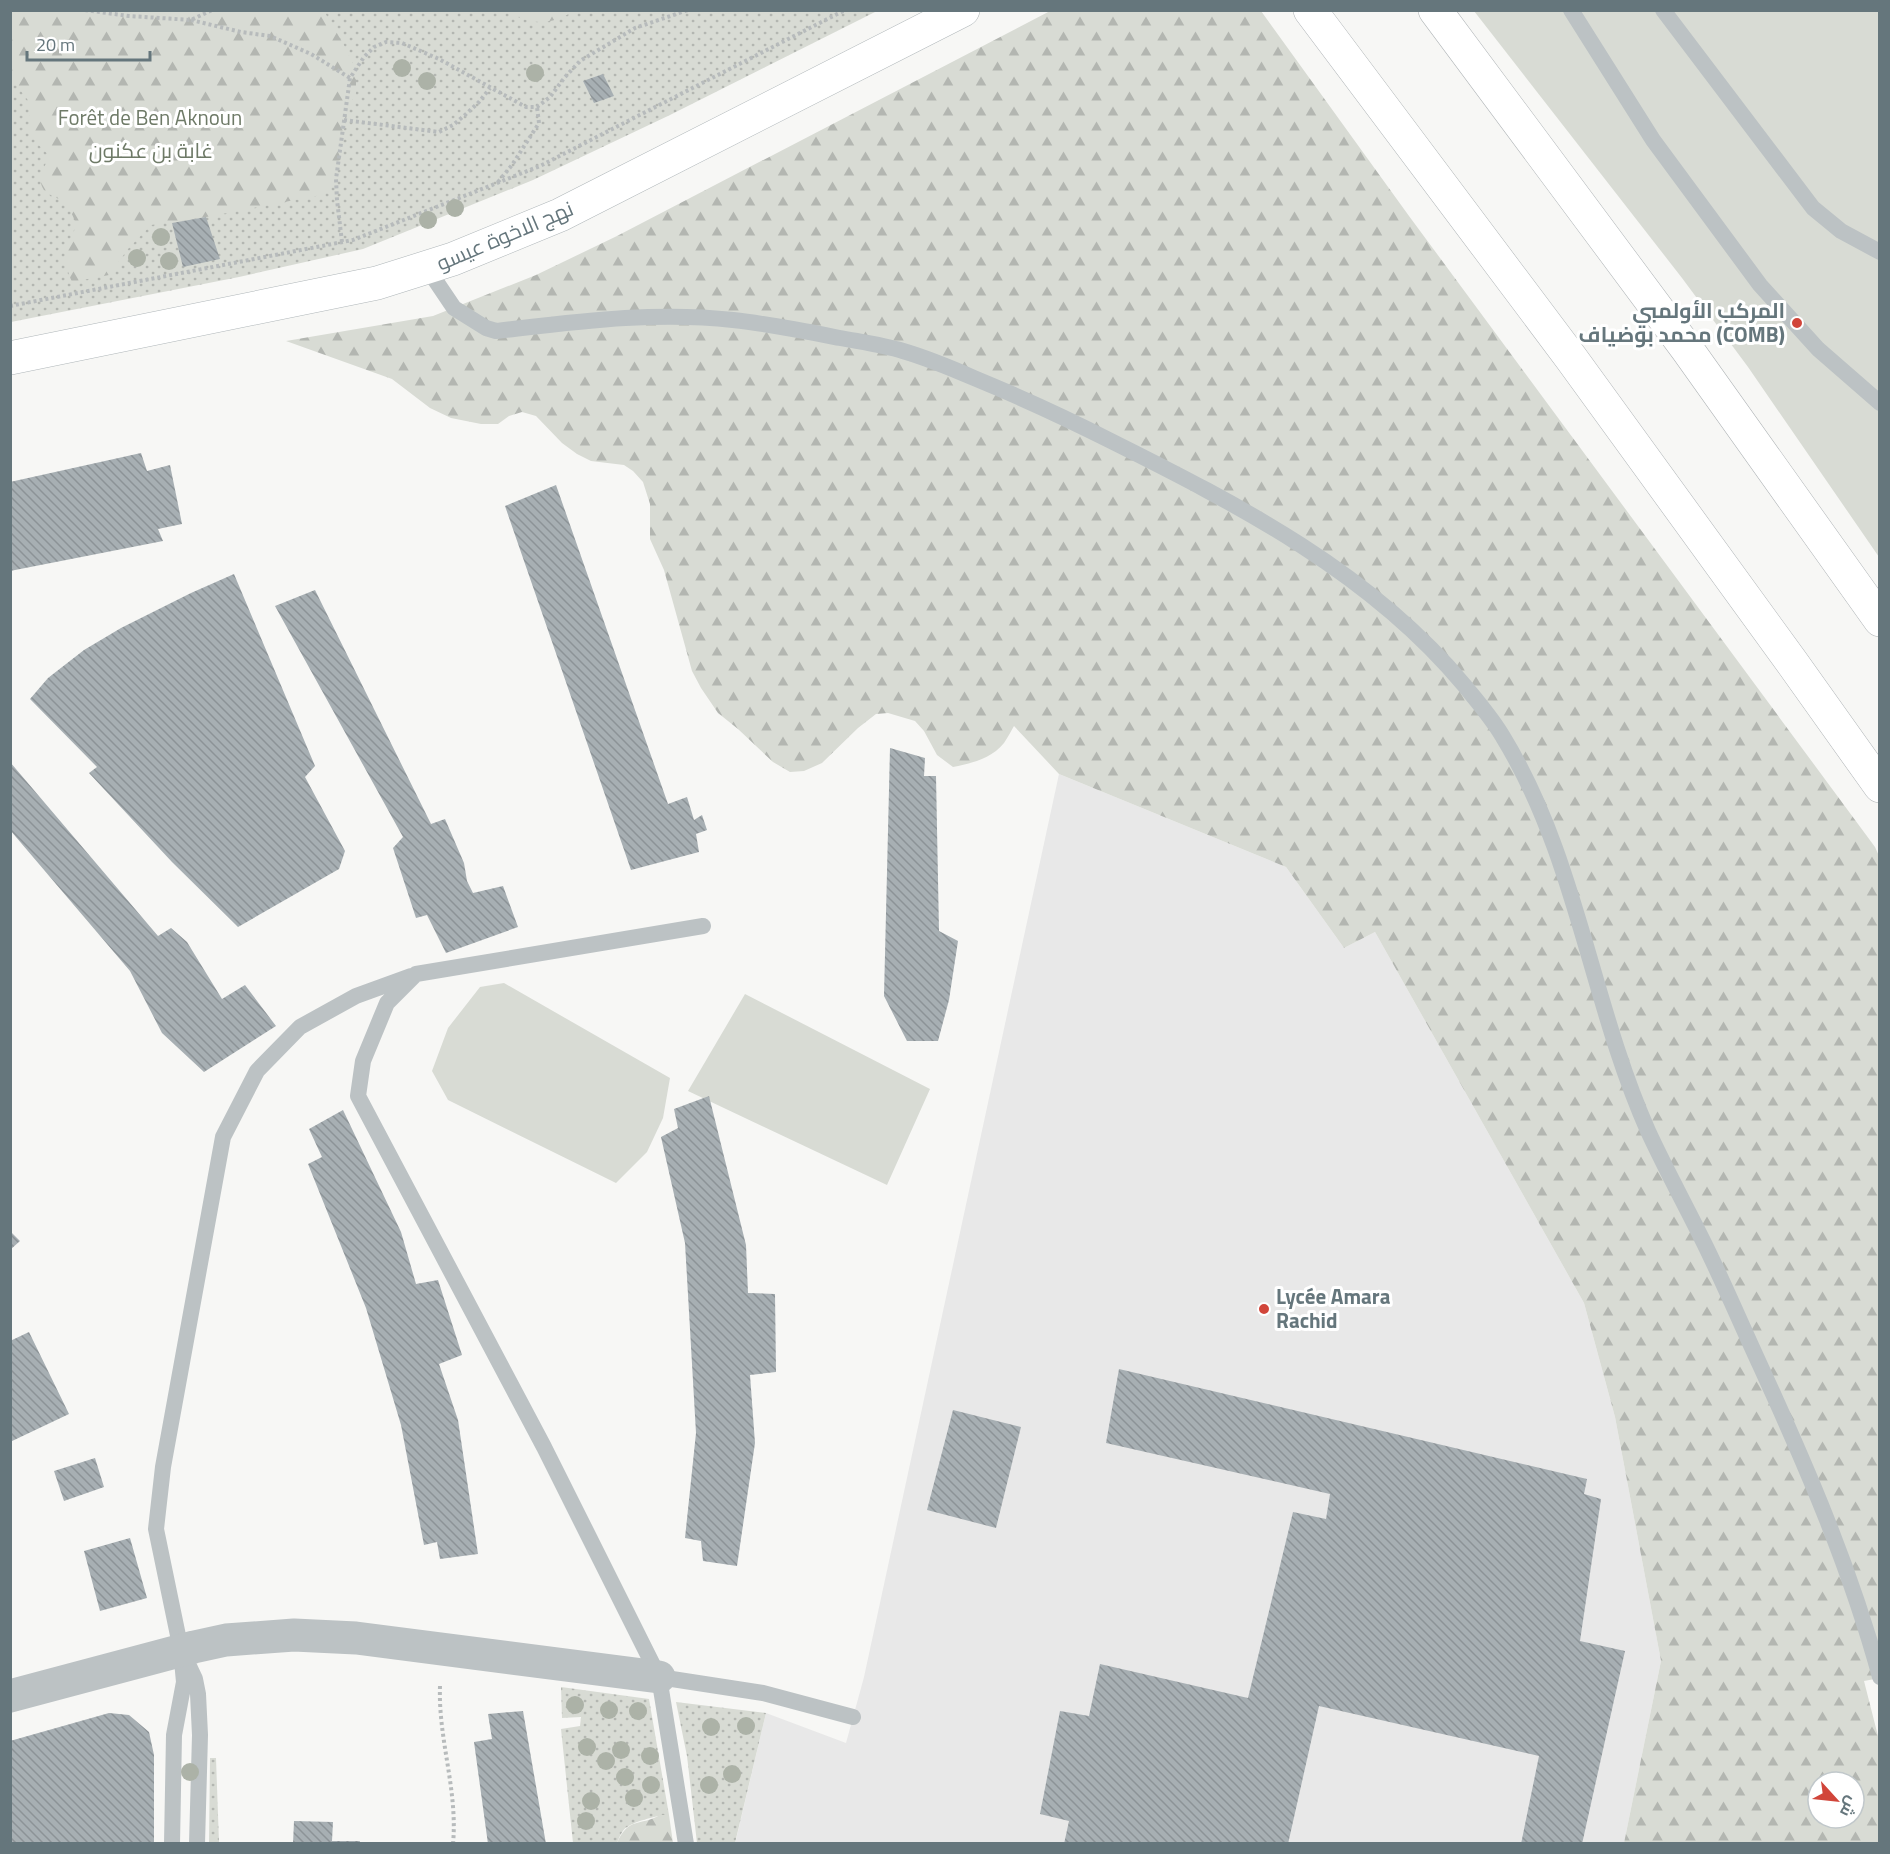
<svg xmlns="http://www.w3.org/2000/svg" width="1890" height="1854" font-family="'Titillium Web',Cairo,sans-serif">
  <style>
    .built { fill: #e8e8e8 }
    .green { fill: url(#green-dots) }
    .forest { fill: url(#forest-firs); fill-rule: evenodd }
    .pitch { fill: #d8dbd4 }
    .building { fill: url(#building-back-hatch) }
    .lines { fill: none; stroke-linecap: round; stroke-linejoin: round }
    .secondary-casing { stroke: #afb6b9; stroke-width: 34 }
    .highway-casing { stroke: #b0b5b7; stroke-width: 34 }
    .path { stroke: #b7bbbc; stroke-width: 4; stroke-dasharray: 3 3; stroke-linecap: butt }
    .lane { stroke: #bcc2c4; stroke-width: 16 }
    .street { stroke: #bcc2c4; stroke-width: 33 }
    .secondary { stroke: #fff; stroke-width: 33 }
    .highway { stroke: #fff; stroke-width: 33 }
    .tree { fill: #acb2a7 }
    .poi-dot { fill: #d1453a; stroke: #fff; stroke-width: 2 }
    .labels { text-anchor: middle; stroke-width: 6; stroke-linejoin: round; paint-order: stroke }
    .park-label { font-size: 21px; fill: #6e7a67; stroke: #fff }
    .street-label { font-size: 21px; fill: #65767c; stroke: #fff }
    .poi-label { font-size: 21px; font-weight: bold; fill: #65767c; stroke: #fff; text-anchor: end }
  </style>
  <defs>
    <pattern id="green-dots" width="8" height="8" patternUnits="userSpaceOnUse" patternTransform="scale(1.5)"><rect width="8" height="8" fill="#d8dbd4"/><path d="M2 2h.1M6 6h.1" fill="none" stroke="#b3b6b1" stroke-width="1.8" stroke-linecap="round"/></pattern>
    <pattern id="forest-firs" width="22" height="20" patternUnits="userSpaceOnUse" patternTransform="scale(1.5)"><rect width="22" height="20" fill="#d8dbd4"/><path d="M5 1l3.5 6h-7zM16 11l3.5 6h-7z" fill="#b3b6b1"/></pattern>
    <pattern id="building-back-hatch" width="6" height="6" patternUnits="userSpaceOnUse" patternTransform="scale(1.5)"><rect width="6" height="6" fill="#a7afb3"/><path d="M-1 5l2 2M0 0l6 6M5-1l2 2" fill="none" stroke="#8c9397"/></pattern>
  </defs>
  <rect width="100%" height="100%" fill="#f7f7f5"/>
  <!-- built -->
  <path class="built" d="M1059,774L1286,867L1344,948L1375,932L1584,1303L1615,1417L1661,1661L1624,1843L735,1844L766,1713L846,1743L864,1677Z"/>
  <!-- green -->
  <path class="green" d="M11,11H877L670,115L533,180L363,249L239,277L11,322Z
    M561,1687L649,1699L669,1815C658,1815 636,1821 627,1827C622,1830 619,1838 617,1843H573L561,1729L580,1726L581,1717L562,1718Z
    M676,1702L766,1713L735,1843H697L687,1756Z
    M210,1758H216L219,1843H209Z"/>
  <!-- forest -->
  <path class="forest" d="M11,10L324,11L345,47L356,70V93L346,112L336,179L321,195L206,217L151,225L128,249L109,275L72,282C62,258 65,248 77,225C73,217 70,207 62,201C58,198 53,197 49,194C34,185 43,168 50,156C30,138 27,130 30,103L11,78Z
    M506,11H574C550,26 530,25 506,11Z
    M1050,11H1261L1409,216L1875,847L1879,856L1880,1678L1864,1681L1879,1740V1843H1624L1661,1661L1615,1417L1584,1303L1375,932L1344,948L1286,867L1059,774L1014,726C1011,731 1008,737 1004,743C991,759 972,763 953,767L937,755L924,731L915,721L888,713L876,714L858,728L822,763L804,771L790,772L773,762L738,729L718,713L701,688L692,671L664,570L650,539V504L643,482L633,471L624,465L591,461L577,454L562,443L536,416L522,412L509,416L498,424H481L451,418L430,408L392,379L286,341L433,316L536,275L617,236ZM1818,1782H1854V1818H1818Z
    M660,1815H669L673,1843H617C629,1816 639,1827 660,1815Z"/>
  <!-- pitch -->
  <path class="pitch" d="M1474,11H1879V557L1748,367L1682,278Z
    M504,983L670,1078L663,1118L647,1152L616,1183L448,1100L432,1071L448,1028L480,987Z
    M745,994L930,1089L887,1185L688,1091Z"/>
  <!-- building -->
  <path class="building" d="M603,74L614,96L594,103L583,81Z
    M206,217L220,259L183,267L172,223Z
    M141,453L147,471L170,465L182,524L158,529L163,541L10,571V482Z
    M556,485L668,804L687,797L694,820L702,815L707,830L696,834L699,852L631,870L505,506Z
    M234,574L315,766L305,777L345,851L339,869L238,927L172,862L89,773L97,767L30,699L48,678L84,650L121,628L191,593Z
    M315,590L431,824L445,819L464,863L467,881L473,893L503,886L518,927L446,953L427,915L416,918L393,848L403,837L275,606Z
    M890,748L925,758L924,776H936L939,931L958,941L949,1000L938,1041H907L884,996Z
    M10,762L158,936L171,928L187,942L222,999L245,985L276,1026L204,1072L162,1033L130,971L10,830Z
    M709,1096L746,1245L748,1293L775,1294L776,1372L750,1375L755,1443L737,1566L703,1561L701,1541L685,1538L696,1433L685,1243L661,1137L678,1128L674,1109Z
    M343,1110L401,1232L416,1284L438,1280L462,1355L439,1364L458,1420L478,1554L440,1559L437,1542L424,1545L401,1425L366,1308L308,1164L322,1157L309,1129Z
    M10,1231L20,1241L10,1250Z
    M29,1332L69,1414L10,1442V1341Z
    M1119,1369L1587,1479L1584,1494L1601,1499L1580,1641L1625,1651L1582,1844H1521L1539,1756L1319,1706L1288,1844H1064L1069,1821L1040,1814L1060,1711L1089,1716L1100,1664L1248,1698L1293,1512L1326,1519L1330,1494L1106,1443Z
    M953,1410L1021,1427L996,1528L927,1510Z
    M95,1458L104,1487L64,1501L54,1471Z
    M130,1538L147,1598L100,1611L84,1551Z
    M523,1711L546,1844H488L474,1742L492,1739L488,1714Z
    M109,1713L129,1715L149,1732L154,1755V1844H10V1741Z
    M294,1821L333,1822L332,1841H360L359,1844H293Z"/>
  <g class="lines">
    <defs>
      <path id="secondary" d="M10,358L377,283L453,259L560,215L963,10"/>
      <path id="highway" d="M1310,10L1571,358L1791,661L1880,786
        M1435,10L1687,349L1880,620"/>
    </defs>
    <!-- secondary casing -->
    <use href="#secondary" class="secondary-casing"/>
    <!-- highway casing -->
    <use href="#highway" class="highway-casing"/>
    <!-- path -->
    <path class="path" d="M85,10L129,16L191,20L212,10
      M191,20L241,32L270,36L311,54L350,78
      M344,120L439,132L453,125L465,115L479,102L490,88
      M498,182L512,165L539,123L537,107
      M342,242L337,200L336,179L350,78L364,57L374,47L386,42L402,43L439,59L526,107H537L550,97L565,77L580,61L635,28L688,10
      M10,306L353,240L540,166L845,10
      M440,1686C438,1739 458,1790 453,1844"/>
    <!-- lane -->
    <path class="lane" d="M1571,10L1653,140L1760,285L1818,349L1880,403
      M1663,10L1813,208L1841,231L1880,252
      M427,268L454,308L486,328L496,331C575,322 654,311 733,320C769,324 804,331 840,338C861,342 883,345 903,351C927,358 951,368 974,378C1020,397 1066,418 1111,441C1239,505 1371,573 1464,685C1477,701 1492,718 1503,737C1577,858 1591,1003 1648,1131C1666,1170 1687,1208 1706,1247C1725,1286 1742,1326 1760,1365C1807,1468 1850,1567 1880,1677
      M187,1662L195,1679L198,1694L200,1735L197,1844
      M659,1677L763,1693L853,1717
      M172,1844L174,1735L184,1682L181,1650L156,1529L163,1467L223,1137L257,1071L300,1027L356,996L411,976
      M686,1844L659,1677L544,1447L358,1096L363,1061L387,1003L416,974L703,926"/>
    <!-- street -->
    <path class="street" d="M10,1696L194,1647L226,1640L294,1635L356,1638L659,1677"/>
    <!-- secondary -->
    <use href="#secondary" class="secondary"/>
    <!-- highway -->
    <use href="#highway" class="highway"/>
  </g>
  <!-- trees -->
  <g class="tree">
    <circle cx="402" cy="68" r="9"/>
    <circle cx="535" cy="73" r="9"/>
    <circle cx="427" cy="81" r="9"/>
    <circle cx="455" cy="208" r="9"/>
    <circle cx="428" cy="220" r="9"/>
    <circle cx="161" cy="237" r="9"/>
    <circle cx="137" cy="258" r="9"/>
    <circle cx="169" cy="261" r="9"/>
    <circle cx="575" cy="1705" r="9"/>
    <circle cx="609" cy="1710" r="9"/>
    <circle cx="638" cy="1711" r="9"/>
    <circle cx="746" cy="1726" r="9"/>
    <circle cx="711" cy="1727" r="9"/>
    <circle cx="587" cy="1747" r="9"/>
    <circle cx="621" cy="1750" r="9"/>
    <circle cx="650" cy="1756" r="9"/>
    <circle cx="606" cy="1761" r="9"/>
    <circle cx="190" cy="1772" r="9"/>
    <circle cx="732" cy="1774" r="9"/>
    <circle cx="625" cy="1777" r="9"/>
    <circle cx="651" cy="1785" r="9"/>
    <circle cx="709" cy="1785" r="9"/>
    <circle cx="634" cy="1798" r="9"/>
    <circle cx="591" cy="1801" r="9"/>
    <circle cx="586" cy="1821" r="9"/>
  </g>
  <!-- markers -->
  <g class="poi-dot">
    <circle cx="1797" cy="323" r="6"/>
    <circle cx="1264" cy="1309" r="6"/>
  </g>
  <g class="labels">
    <!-- park labels -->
    <g class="park-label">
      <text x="150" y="125">Forêt de Ben Aknoun</text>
      <text x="151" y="158">غابة بن عكنون</text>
    </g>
    <!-- street labels -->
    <g class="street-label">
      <text transform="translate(505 236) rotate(-23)" y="7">نهج الاخوة عيسو</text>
    </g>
    <!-- poi labels -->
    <g class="poi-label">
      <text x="1785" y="318">المركب الأولمبي<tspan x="1785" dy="24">محمد بوضياف (COMB)</tspan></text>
      <text x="1276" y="1304" text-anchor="start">Lycée Amara<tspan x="1276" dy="24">Rachid</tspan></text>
    </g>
  </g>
  <!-- border -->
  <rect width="1890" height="1854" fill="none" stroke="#65767c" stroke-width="24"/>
  <!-- north arrow -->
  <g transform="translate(1836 1800) rotate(117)"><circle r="28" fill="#ffffff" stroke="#c1c8cb" stroke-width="1.5"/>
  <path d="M0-4.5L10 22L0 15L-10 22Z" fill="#d1453a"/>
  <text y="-9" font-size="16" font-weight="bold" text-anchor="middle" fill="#65767c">ش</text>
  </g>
  <!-- scale -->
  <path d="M27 51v9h123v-9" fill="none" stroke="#65767c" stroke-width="3"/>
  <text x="36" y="51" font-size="18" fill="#65767c" stroke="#ffffff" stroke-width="4.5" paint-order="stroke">20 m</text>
</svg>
